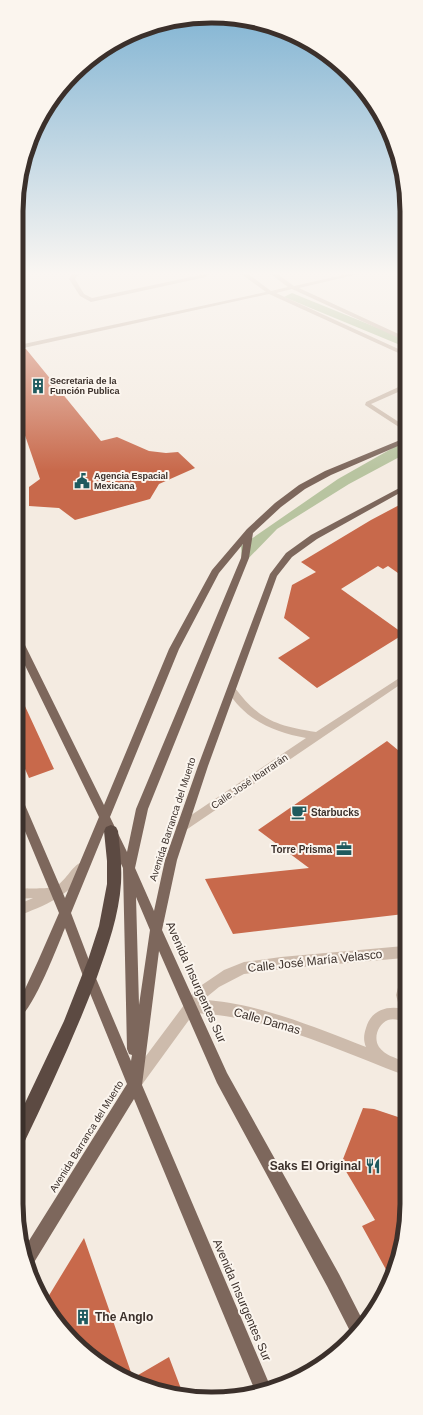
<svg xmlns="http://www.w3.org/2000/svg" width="423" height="1415" font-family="Arial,sans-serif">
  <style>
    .green { fill: #b8c4a0 }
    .building { fill: #c8694b }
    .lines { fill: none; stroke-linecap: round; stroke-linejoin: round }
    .minor { fill: #cdbbac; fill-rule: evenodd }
    .major { fill: #7d675c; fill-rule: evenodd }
    .highway { fill: #5c4a42; fill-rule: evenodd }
    .labels { text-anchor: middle; stroke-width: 4; stroke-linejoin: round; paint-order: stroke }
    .far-poi-label { font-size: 9px; font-weight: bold; fill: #3b302b; stroke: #fbf5ee; text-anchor: start }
    .street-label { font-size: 10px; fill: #3b302b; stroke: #fbf5ee }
    .poi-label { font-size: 10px; font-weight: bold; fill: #3b302b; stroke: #fbf5ee; text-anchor: start }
    .near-street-label { font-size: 12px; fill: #3b302b; stroke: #fbf5ee }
    .near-poi-label { font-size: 12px; font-weight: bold; fill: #3b302b; stroke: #fbf5ee; text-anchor: end }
    .rim { fill: none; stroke: #3b302b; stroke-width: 5 }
  </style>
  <rect width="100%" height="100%" fill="#f4ebe1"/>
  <!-- green -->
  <path class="green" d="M292,293L405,339V347L284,297Z
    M405,441V454L349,484L277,529L242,565L241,546L338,479Z"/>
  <!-- building -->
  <path class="building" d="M26,349L101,441L117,437L149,451L166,453L178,452L195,468L159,484L150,499L75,520L59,508L29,506V487L40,479L19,418V350Z
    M405,502V578L388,566L383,569L378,566L341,589L404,634L317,688L278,658L310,638L284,618L292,585L316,572L301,562L371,520Z
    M18,691L54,769L29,778L18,753Z
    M387,741L404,755V914L233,934L205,879L309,868L258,830Z
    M363,1108L374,1109L404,1119L403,1241L389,1275L362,1226L375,1220L344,1168L343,1164V1159Z
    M84,1238L133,1378L169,1357L183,1394L125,1379L65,1333L45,1302Z"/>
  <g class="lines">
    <!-- minor -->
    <path class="minor" d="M73,273H80L75,279L84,294L92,298L210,273L206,277L91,302L80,296L69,279Z
      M240,273H247L271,291L288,287L269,273H276L294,286L352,273H363L299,288L405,337V341L292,289L276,293L405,352V356L269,294L19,349V345L266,292Z
      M405,384V389L371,404L405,426V431L365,405L366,402Z
      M404,675V682L186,830L182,832L178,830L176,827L178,824L306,738C273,732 245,720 227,690L229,688H235C259,720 277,726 316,732Z
      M82,862L86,863L88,867C75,893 43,907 17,916V905L33,898L17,899V889C26,888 48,889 54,887C66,882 71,866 82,862Z
      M404,946V958L281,969L244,974L219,987L203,1000C255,1002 317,1028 366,1047C363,1040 364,1034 366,1028C371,1010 387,1005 404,1009V1021C399,1020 393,1018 388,1020C378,1024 373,1038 379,1047C385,1055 395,1058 404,1061V1075C336,1049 267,1016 194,1013L141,1086L136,1088L131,1086L129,1081L131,1076L196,989L224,970L244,962L281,957Z
      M404,982V1008L399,1006L396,995L399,984Z"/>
    <!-- major -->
    <path class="major" d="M405,438V443L331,475L305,489L281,507L253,533L249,558L148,809L135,868L154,911L165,860L198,766L270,574L286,553L311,535L405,485V490L317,539L292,557L277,576L208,766L177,860L162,930L227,1073L339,1274L364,1323L352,1335L327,1286L217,1083L159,951L142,1085L271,1388L262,1392L256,1393L134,1099L33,1264L28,1265L25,1247L127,1084L83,976L65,928C58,945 32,1014 17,1019V1002L25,989L38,961L59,913L17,812V794L21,795L22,798L65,898L99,817L18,651V638L23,641L104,805L169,649L212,570L247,529L275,503L299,485L325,471ZM243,544L241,558L136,809L127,852L110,817L179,649L219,573ZM105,830L123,868L127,1049L129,1054L132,1055L131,1061L95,976L71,913ZM136,897L150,930L139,1005Z"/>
    <!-- highway -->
    <path class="highway" d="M111,825L116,827L118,831C120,848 122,865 121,883C119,915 108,946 97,977C75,1035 49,1091 22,1147L16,1150V1122L64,1021L88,960L99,926L107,884V861L104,831L106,827Z"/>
  </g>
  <!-- sky -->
  <linearGradient id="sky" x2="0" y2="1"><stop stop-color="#7eb2d2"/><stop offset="0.58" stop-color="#faf6f2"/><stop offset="1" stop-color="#faf6f2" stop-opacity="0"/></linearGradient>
  <rect width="423" height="471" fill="url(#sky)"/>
  <!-- icons -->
  <defs>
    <symbol id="building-bare" viewBox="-9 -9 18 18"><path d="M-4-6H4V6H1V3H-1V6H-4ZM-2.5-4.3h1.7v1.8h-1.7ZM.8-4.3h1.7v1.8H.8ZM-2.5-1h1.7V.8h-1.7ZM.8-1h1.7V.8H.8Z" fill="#1f5a5e" stroke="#fbf5ee" stroke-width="2.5" paint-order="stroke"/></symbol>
    <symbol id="civic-bare" viewBox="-9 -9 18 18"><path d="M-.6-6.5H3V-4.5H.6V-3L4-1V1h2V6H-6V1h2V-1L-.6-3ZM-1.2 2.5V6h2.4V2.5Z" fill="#1f5a5e" stroke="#fbf5ee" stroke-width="2.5" paint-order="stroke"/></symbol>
    <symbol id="cafe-bare" viewBox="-9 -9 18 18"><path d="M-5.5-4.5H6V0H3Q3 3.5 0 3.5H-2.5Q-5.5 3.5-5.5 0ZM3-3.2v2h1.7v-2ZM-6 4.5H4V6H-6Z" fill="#1f5a5e" stroke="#fbf5ee" stroke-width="2.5" paint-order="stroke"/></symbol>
    <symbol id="office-bare" viewBox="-9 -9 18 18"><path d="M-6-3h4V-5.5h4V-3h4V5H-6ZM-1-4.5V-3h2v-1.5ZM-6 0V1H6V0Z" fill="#1f5a5e" stroke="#fbf5ee" stroke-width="2.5" paint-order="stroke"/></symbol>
    <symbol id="restaurant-bare" viewBox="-9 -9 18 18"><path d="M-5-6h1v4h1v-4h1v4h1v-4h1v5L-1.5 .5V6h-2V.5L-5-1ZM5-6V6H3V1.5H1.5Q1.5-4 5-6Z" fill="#1f5a5e" stroke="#fbf5ee" stroke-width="2.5" paint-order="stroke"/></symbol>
  </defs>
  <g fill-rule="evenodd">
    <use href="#building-bare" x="27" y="375" width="22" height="22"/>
    <use href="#civic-bare" x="71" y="470" width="22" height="22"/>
    <use href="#cafe-bare" x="288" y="801" width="22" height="22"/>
    <use href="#office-bare" x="333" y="838" width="22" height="22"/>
    <use href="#restaurant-bare" x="362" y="1155" width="22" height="22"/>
    <use href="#building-bare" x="72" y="1306" width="22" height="22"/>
  </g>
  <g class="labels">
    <!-- far-poi labels -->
    <g class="far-poi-label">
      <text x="50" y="384">Secretaria de la<tspan x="50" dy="10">Función Publica</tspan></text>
      <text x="94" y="479">Agencia Espacial<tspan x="94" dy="10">Mexicana</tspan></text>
    </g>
    <!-- street labels -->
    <g class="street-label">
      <text transform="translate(249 781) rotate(-34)" y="4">Calle José Ibarrarán</text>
      <text transform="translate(172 819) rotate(-72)" y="4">Avenida Barranca del Muerto</text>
      <text transform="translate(86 1136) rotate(-58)" y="4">Avenida Barranca del Muerto</text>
    </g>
    <!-- poi labels -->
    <g class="poi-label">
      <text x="311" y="816">Starbucks</text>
      <text x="332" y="853" text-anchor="end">Torre Prisma</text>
    </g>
    <!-- near-street labels -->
    <g class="near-street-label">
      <text transform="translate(315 961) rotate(-6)" y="4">Calle José María Velasco</text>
      <text transform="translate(196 982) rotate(66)" y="4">Avenida Insurgentes Sur</text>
      <text transform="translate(267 1021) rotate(16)" y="4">Calle Damas</text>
      <text transform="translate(242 1300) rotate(67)" y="4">Avenida Insurgentes Sur</text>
    </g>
    <!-- near-poi labels -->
    <g class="near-poi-label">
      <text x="361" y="1170">Saks El Original</text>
      <text x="95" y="1321" text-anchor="start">The Anglo</text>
    </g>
  </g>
  <!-- crop -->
  <path d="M0 0H423V1415H0ZM211 23H212A188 188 0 0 1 400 211V1204A188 188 0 0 1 212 1392H211A188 188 0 0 1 23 1204V211A188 188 0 0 1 211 23Z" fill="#fbf5ee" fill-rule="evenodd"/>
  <path class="rim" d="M211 23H212A188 188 0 0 1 400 211V1204A188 188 0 0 1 212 1392H211A188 188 0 0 1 23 1204V211A188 188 0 0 1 211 23Z"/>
</svg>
